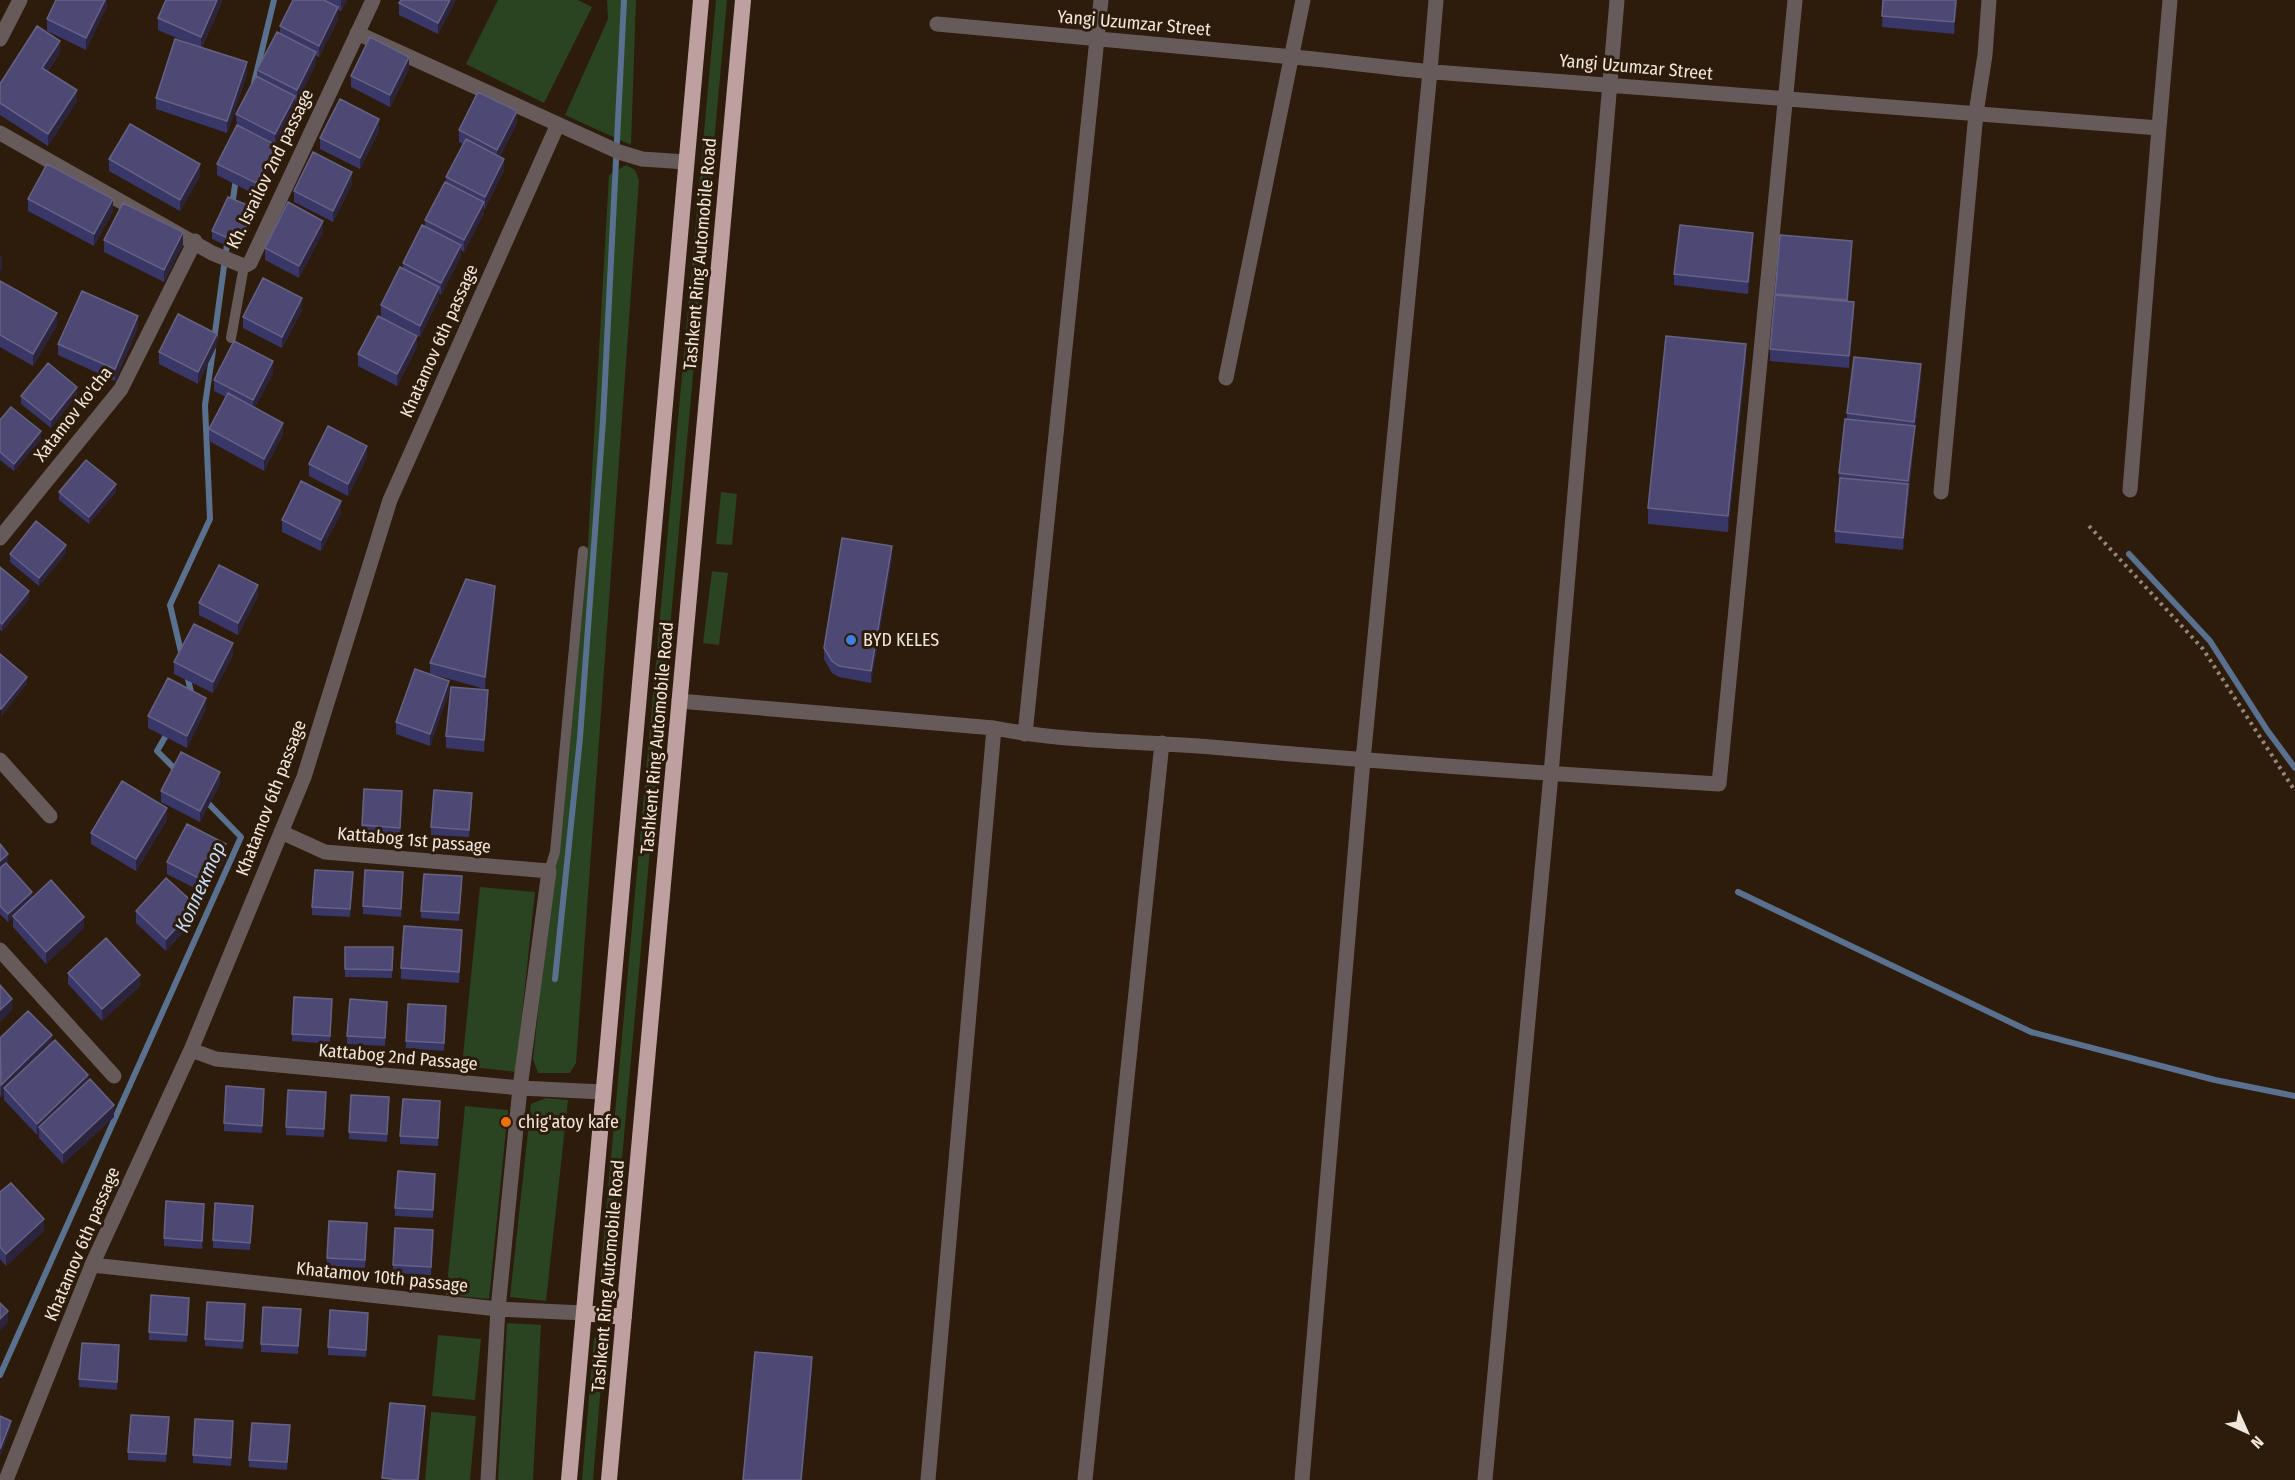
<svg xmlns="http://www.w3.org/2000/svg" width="2295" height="1480" font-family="'Fira Sans Condensed',sans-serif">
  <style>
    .green { fill: #2a4321 }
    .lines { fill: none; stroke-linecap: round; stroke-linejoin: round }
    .stream { stroke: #59708f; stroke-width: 6 }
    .path { stroke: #958779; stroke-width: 4; stroke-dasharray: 3 4.5; stroke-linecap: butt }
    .service { stroke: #675a5a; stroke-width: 10 }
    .minor { stroke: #675a5a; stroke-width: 15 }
    .trunk { stroke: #bea0a0; stroke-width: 16 }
    .wall { fill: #393668 }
    .shaded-wall { fill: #2c243d }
    .building { fill: #4d4974; stroke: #666284; stroke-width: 1.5 }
    .shop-dot { fill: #3f7fe0; stroke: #2d1c0b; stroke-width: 2 }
    .food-dot { fill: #e8710a; stroke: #2d1c0b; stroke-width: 2 }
    .labels { text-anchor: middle; stroke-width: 6; stroke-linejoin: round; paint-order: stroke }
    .street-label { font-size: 18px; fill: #f1e6db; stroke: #2d1c0b }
    .poi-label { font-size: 18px; fill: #f1e6db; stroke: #2d1c0b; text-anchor: start }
    .water-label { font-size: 20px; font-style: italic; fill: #c5dcfb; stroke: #2d1c0b }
  </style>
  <rect width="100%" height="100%" fill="#2d1c0b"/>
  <!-- green -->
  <path class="green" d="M498,0H578L592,7L544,103L466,64Z
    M607,0H636L631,145L565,115L608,19Z
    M716,0H727L611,1280L600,1279Z
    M626,165L635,170L639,180L576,1063L570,1073H538L533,1059L588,544L609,175Z
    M721,492L737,494L732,545L716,544Z
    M712,571L728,573L719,645L703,643Z
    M480,887L535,892L516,1072L462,1066Z
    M546,1098L568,1100L546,1301L510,1297L531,1104Z
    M465,1106L508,1110L489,1299L446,1295Z
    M507,1323L541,1325L533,1480H498Z
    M438,1335L481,1339L475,1400L432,1396Z
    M594,1338H605L593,1480H582Z
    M431,1412L476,1416L470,1480H425Z"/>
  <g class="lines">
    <!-- stream -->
    <path class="stream" d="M254,83L274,0
      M232,206L236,178
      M214,340L228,237
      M2129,554L2210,641L2267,730L2295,768
      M182,656L170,605L210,519L205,405L213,350
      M187,675L191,692L188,697
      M168,732L157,751L179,773
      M1738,892L2031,1032L2215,1080L2295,1096
      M555,979L580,738L603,421L624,0
      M0,1375L241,837L205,800"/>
    <!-- path -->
    <path class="path" d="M2089,526L2203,649L2295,791"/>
    <!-- service -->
    <path class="service" d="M231,338L244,266
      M549,871L555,852L583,551"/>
    <!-- minor -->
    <path class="minor" d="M937,24C1055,36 1174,45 1293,57C1340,61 1387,68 1434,72C1676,90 1917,109 2159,128L2170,0
      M357,33L619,152L642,159L686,162
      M0,39L20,0
      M0,133L212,253L244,266L250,263L373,0
      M1226,378L1303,0
      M2130,490L2159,128
      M1941,492L1976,113L1985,55L1989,0
      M0,538L121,389L195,241
      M679,701L994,728C1065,742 1139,741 1211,747C1380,762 1549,774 1719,784L1795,0
      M1025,734L1101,0
      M0,760L50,816
      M281,832L325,852L549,871L520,1088L498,1309L584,1313
      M0,950L114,1076
      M191,1050L216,1059L520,1088L603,1092
      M92,1265L498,1309L488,1480
      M6,1480L92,1265L191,1050L304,777L390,500L558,124
      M928,1480L994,728
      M1085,1480L1162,743
      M1302,1480L1363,760L1430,71L1436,0
      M1485,1480L1551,774L1617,0"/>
    <!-- trunk -->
    <path class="trunk" d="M584,1313L624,1317
      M569,1480L701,0
      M609,1480L743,0"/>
  </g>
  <!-- wall -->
  <path class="wall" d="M107,0V6L86,50L47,31V19Z
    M222,0V2L202,47L247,74L227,133L156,109V98L191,44L158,30V18Z
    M293,0H347L341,11L338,10V19L319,57L316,56V63L297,102L295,101V107L275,145L276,157L256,195L217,175V164L237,126L236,114L257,76V70L280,33V26Z
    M456,0L438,34L399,15V3Z
    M1883,0H1957L1954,34L1882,27Z
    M60,53L48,71L77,101L48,146L0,115V84Z
    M409,69L390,107L351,87V76Z
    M517,123L500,156L504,170L485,209L484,208V213L464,252L461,250V256L441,295L439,293V298L420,337L381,317V305L403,268V263L425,226V220L446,182V177L463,144L459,142V130Z
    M379,131L360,169L320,149V138Z
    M109,159L200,176L180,211L109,171Z
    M352,184L333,222L294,202V191Z
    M28,199L113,211L94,246L28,211Z
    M254,216L239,251L212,239V231Z
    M323,232L299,278L265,260V248Z
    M1780,235L1852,253L1848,301L1854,313L1849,368L1770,361V349Z
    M104,240L183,244L164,282L104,252Z
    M1753,245L1748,294L1674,285V274Z
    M0,281L57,325L33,366L0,347Z
    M302,310L282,348L243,328V317Z
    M138,328L115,381L58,355V344Z
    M217,345L198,384L159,364V352Z
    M417,347L397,386L358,366V354Z
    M1746,360L1728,532L1648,524V508Z
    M273,373L255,407L283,434L264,471L209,441V429L226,397L214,391V380Z
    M1921,376L1915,431L1903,550L1835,543V531L1839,485V473L1847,419V413Z
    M77,395L51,428L21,404V396Z
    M0,420L41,439L14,471L0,460Z
    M367,457L348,496L309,476V464Z
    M59,492H116L89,524L59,500Z
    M341,513L321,551L282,532V520Z
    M66,553L39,586L10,562V554Z
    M892,558L871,683L839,677L832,673L824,659V648Z
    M0,567L29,599L2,631L0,630Z
    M258,596L238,635L199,615V603Z
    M495,598L485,689L431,674L449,692L430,746L396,734V722L430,674V663Z
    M233,655L213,693L174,674V662Z
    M488,702L484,752L446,748V736Z
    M206,709L187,748L148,728V716Z
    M220,784L200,822L161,802V791Z
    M402,799L400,836L362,833V825Z
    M472,801L469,837L431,835V827Z
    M167,820L136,871L91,844V833Z
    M0,844L8,861L6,863L32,898L84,928L46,964L13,927V917L8,922L0,914Z
    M226,855L206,894L167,874V862Z
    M353,880L350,917L312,915V907Z
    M403,880L401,917L363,914V906Z
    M462,884L459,921L421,918V911Z
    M136,911L197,917L166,951L136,923Z
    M462,941L459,983L401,979V968Z
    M345,947H393L392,978L345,977Z
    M68,973L140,986L102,1021L68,984Z
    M332,1007L330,1044L292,1041V1034Z
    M387,1009L385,1046L347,1044V1036Z
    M446,1014L444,1051L406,1048V1041Z
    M0,1038L52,1043L88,1080L114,1117L63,1164L39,1138V1133L37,1135L4,1100V1094L1,1097L0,1096Z
    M264,1097L262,1133L224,1131V1123Z
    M326,1100L324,1137L286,1135V1127Z
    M389,1105L387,1142L349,1139V1132Z
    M440,1109L438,1146L400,1144V1136Z
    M435,1181L433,1218L395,1216V1208Z
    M0,1192L44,1231L6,1266L0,1259Z
    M204,1212L202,1249L164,1246V1238Z
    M253,1214L250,1250L213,1248V1240Z
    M367,1231L365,1268L327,1266V1258Z
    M433,1238L431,1275L393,1273V1265Z
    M189,1306L187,1342L149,1340V1332Z
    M245,1312L243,1349L205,1346V1339Z
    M301,1317L298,1354L261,1352V1344Z
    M368,1321L366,1357L328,1355V1347Z
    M119,1353L117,1390L79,1387V1379Z
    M169,1425L166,1462L128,1460V1452Z
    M233,1429L231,1466L193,1463V1455Z
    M290,1433L287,1470L249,1467V1460Z"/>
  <!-- shaded-wall -->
  <path class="shaded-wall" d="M105,0H107V6L86,50V38Z
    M217,0H222V2L201,48V37Z
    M341,0H347L341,11Z
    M450,0H456L438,34V23Z
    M1956,0H1957L1954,34V22Z
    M338,7V19L319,57V46Z
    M60,41V53L42,80V68Z
    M316,52V63L297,102V90Z
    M409,57V69L390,107V95Z
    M247,62V74L227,133V121Z
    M77,90V101L48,146V134Z
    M295,96V107L275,146V134Z
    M517,111V123L497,161V150Z
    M379,119V131L360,169V158Z
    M276,145V157L256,195V183Z
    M504,159V170L485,209V197Z
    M200,164V176L180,211V200Z
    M352,172V184L333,222V211Z
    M113,199V211L94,246V234Z
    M484,202V213L464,252V240Z
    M254,208V216L239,251V243Z
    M323,221V232L299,278V266Z
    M183,232V244L164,282V270Z
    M1753,233V245L1748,294V282Z
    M1852,241V253L1847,312V300Z
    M461,245V256L441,295V283Z
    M2,254V269L0,272V257Z
    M439,287V298L420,337V326Z
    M302,298V310L282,348V337Z
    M1854,302V313L1849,368V356Z
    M57,313V325L33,366V354Z
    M138,316V328L115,381V369Z
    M217,334V345L198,384V372Z
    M417,336V347L397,386V374Z
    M1746,344V360L1728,532V516Z
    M273,361V373L253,411V400Z
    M1921,364V376L1908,492V481Z
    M77,387V395L51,428V420Z
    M283,423V434L264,471V459Z
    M41,431V439L14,471V464Z
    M367,446V457L348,496V484Z
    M116,484V492L89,524V517Z
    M1908,484V496L1903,550V538Z
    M341,501V513L321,551V540Z
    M66,545V553L39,586V578Z
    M892,546V558L871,683V671Z
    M258,585V596L238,635V623Z
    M495,586V598L485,689V677Z
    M29,591V599L2,631V624Z
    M233,643V655L213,693V682Z
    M27,677V684L1,717V709Z
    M449,681V692L430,746V734Z
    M488,690V702L484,752V740Z
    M206,698V709L187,748V736Z
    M220,772V784L200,822V811Z
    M167,808V820L136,871V859Z
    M226,844V855L206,894V882Z
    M8,854V861L0,869V861Z
    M32,892V900L13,916V917L8,922V914Z
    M197,906V917L166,951V939Z
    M84,917V928L46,964V952Z
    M462,930V941L459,983V972Z
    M140,975V986L102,1021V1009Z
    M12,999V1010L0,1022V1010Z
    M52,1035V1047L4,1088V1094L1,1097V1085Z
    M88,1075V1087L39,1127V1133L37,1135V1124Z
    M114,1105V1117L63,1164V1153Z
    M44,1219V1231L6,1266V1254Z
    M8,1311V1323L0,1331V1319Z
    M812,1357V1373L802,1480H801Z
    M425,1406V1417L419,1480H418Z
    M11,1421V1428L0,1457V1449Z"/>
  <!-- building -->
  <path class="building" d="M56,0H105L86,38L47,19Z
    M166,0H217L201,37L158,18Z
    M293,0H324L338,7L319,46L280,26Z
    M401,0H450L438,23L399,3Z
    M1883,0H1956L1954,22L1882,16Z
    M37,26L60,41L42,68L77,90L48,134L0,103V84Z
    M277,32L316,52L297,90L257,70Z
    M370,37L409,57L390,95L351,76Z
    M175,39L247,62L227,121L156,98Z
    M256,76L295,96L275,134L236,114Z
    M478,92L517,111L497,150L459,130Z
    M340,99L379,119L360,158L320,138Z
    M130,124L200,164L180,200L109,159Z
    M237,125L276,145L256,183L217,164Z
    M466,139L504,159L485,197L446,177Z
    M313,152L352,172L333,211L294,191Z
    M47,164L113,199L94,234L28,199Z
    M445,182L484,202L464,240L425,220Z
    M228,197L254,208L239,243L212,231Z
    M288,202L323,221L299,266L265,248Z
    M123,203L183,232L164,270L104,240Z
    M422,225L461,245L441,283L403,263Z
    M1680,225L1753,233L1748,282L1674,274Z
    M1780,235L1852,241L1847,300L1775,294Z
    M400,267L439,287L420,326L381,305Z
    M263,278L302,298L282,337L243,317Z
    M0,281L57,313L33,354L0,335Z
    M82,291L138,316L115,369L58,344Z
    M1775,295L1854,302L1849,356L1770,349Z
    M178,314L217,334L198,372L159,352Z
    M378,316L417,336L397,374L358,354Z
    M1666,336L1746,344L1728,516L1648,508Z
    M234,341L273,361L253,400L214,380Z
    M1854,357L1921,364L1914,422L1847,413Z
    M48,363L77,387L51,420L21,396Z
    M228,393L283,423L264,459L209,429Z
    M11,407L41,431L14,464L0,452V420Z
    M1845,419L1915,426L1908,481L1839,473Z
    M328,426L367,446L348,484L309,464Z
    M86,460L116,484L89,517L59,492Z
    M1840,478L1908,484L1903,538L1835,531Z
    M301,481L341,501L321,540L282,520Z
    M36,521L66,545L39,578L10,554Z
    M842,538L892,546L871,671L839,666L832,661L824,648Z
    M219,565L258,585L238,623L199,603Z
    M0,567L29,591L2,624L0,622Z
    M466,579L495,586L485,677L430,663Z
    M194,624L233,643L213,682L174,662Z
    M0,654L27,677L1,709H0Z
    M415,669L449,681L430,734L396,722Z
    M168,678L206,698L187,736L148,716Z
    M451,687L488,690L484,740L446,736Z
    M181,752L220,772L200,811L161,791Z
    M122,781L167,808L136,859L91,833Z
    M364,789L402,791L400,828L362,825Z
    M434,790L472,793L469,830L431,827Z
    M187,824L226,844L206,882L167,862Z
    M0,844L8,854L0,861Z
    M6,863L32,892L8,914L0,906V868Z
    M315,870L353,872L350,909L312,907Z
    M365,870L403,872L401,909L363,906Z
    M424,874L462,876L459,913L421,911Z
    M166,878L197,906L166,939L136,911Z
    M51,880L84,917L46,952L13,916Z
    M404,926L462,930L459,972L401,968Z
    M106,938L140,975L102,1009L68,973Z
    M345,947H393L392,970L345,969Z
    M0,985L12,999L0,1010Z
    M294,997L332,999L330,1036L292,1034Z
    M350,999L387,1002L385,1038L347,1036Z
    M408,1004L446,1006L444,1043L406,1041Z
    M28,1011L52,1035L1,1085L0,1038Z
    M55,1040L88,1075L37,1124L4,1088Z
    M90,1079L114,1105L63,1153L39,1127Z
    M226,1086L264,1089L262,1126L224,1123Z
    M288,1090L326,1092L324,1129L286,1127Z
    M351,1095L389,1097L387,1134L349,1132Z
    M403,1099L440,1101L438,1138L400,1136Z
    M398,1171L435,1174L433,1210L395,1208Z
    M11,1183L44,1219L6,1254L0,1247V1192Z
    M166,1201L204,1204L202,1241L164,1238Z
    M215,1203L253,1206L250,1243L213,1240Z
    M329,1221L367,1223L365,1260L327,1258Z
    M395,1228L433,1230L431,1267L393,1265Z
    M151,1295L189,1298L187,1335L149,1332Z
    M207,1302L245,1304L243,1341L205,1339Z
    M0,1303L8,1311L0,1319Z
    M263,1307L301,1309L298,1346L261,1344Z
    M330,1310L368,1313L366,1350L328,1347Z
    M82,1343L119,1345L117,1382L79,1379Z
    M755,1352L812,1357L801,1480H743Z
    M390,1403L425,1406L418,1480H400L382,1478Z
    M131,1415L169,1417L166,1454L128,1452Z
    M0,1416L11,1421L0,1449Z
    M195,1419L233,1421L231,1458L193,1455Z
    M252,1423L290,1425L287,1462L249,1460Z"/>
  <!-- markers -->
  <circle class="shop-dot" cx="851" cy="640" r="6"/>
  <circle class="food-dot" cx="506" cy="1122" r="6"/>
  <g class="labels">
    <!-- street labels -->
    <g class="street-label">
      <text transform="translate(1134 23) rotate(5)" y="6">Yangi Uzumzar Street</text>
      <text transform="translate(1636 67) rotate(5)" y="6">Yangi Uzumzar Street</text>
      <text transform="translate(270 169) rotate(-64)" y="6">Kh. Israilov 2nd passage</text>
      <text transform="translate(700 254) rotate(-85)" y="6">Tashkent Ring Automobile Road</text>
      <text transform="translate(439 341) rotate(-66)" y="6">Khatamov 6th passage</text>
      <text transform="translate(73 414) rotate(-52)" y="6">Xatamov ko'cha</text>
      <text transform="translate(657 738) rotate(-85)" y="6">Tashkent Ring Automobile Road</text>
      <text transform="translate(271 798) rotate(-69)" y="6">Khatamov 6th passage</text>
      <text transform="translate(414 840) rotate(5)" y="6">Kattabog 1st passage</text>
      <text transform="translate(398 1057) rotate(5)" y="6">Kattabog 2nd Passage</text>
      <text transform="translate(82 1244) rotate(-67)" y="6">Khatamov 6th passage</text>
      <text transform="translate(608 1276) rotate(-85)" y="6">Tashkent Ring Automobile Road</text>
      <text transform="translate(382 1277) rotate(6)" y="6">Khatamov 10th passage</text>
    </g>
    <!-- poi labels -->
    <g class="poi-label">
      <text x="863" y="646">BYD KELES</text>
      <text x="518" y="1128">chig'atoy kafe</text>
    </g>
    <!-- water labels -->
    <g class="water-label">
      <text transform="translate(200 887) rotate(-66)" y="7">Коллектор</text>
    </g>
  </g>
  <!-- north arrow -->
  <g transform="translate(2247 1432) rotate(135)" stroke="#2d1c0b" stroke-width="4.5" paint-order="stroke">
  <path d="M0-4.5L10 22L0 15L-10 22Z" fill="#f1e6db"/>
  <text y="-9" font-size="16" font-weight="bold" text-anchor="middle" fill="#f1e6db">N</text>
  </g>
</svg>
